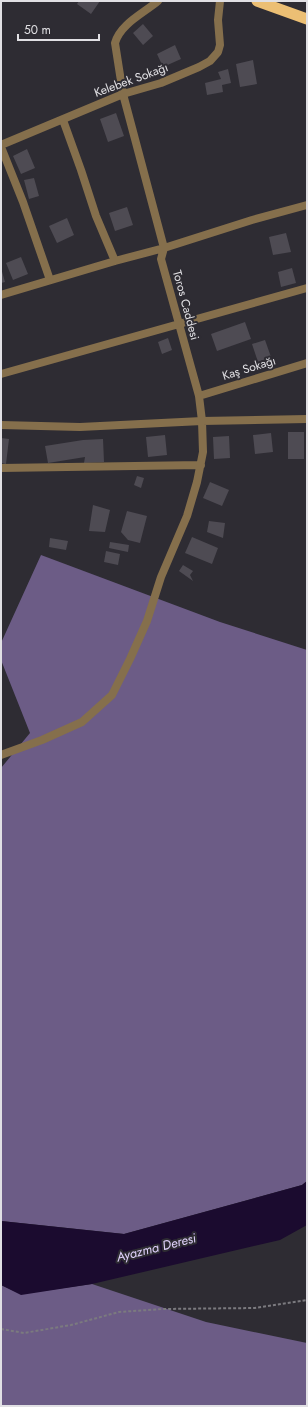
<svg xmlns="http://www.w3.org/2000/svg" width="308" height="1407" font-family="Jost,sans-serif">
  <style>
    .forest { fill: #6c5c86 }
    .water { fill: #1b0b2f }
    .building { fill: #4e4b53 }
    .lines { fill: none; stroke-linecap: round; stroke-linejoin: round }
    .path { stroke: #7b7a7f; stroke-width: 2; stroke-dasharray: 3 2; stroke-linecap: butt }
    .minor { stroke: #856f4c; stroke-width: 8 }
    .trunk { stroke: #ecbf74; stroke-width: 11 }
    .labels { text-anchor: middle; stroke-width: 4; stroke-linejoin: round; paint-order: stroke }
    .street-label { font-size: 12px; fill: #e1e0e4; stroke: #2e2c33 }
    .water-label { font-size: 13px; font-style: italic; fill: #e0d1fb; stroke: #2e2c33 }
  </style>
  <rect width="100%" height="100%" fill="#2e2c33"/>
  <!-- forest -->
  <path class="forest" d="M41,555L220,622L307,650V1181L302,1185L124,1234L1,1221V768L30,733L1,660V643Z
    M92,1284L206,1322L307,1343V1406H1V1285L21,1294Z"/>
  <!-- water -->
  <path class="water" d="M307,1181V1225L280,1240L92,1284L21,1295L1,1285V1221L124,1234L302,1185Z"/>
  <!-- building -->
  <path class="building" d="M79,1H100L91,14L77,4Z
    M143,24L153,36L143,45L133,33Z
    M175,45L181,59L163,67L157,54Z
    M253,60L257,84L240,87L236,64Z
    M228,69L231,83L222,85L223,92L207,95L205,83L221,79L218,72Z
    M116,113L124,136L108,142L100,119Z
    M27,149L35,168L21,174L13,156Z
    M34,178L39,196L29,199L24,180Z
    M127,207L133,225L115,231L109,213Z
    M67,218L74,235L57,243L49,226Z
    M286,233L291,252L273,255L269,237Z
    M21,257L28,274L13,280L6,263Z
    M1,268L5,282L1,283Z
    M292,268L296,283L281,287L278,272Z
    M245,322L251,339L217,351L211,334Z
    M168,338L172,350L162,354L158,342Z
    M265,340L271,357L258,362L252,344Z
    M288,432H304V459H288Z
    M271,433L273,452L255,454L253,435Z
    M165,435L167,455L148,457L146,437Z
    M229,436L230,458L214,459L213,437Z
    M1,438L9,439L6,464L1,463Z
    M103,439L104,462L84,463L85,457L48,463L45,446L83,440Z
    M137,476L144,478L141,488L134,485Z
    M210,482L229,490L222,506L203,498Z
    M93,505L110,510L105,532L89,531Z
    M127,511L147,516L140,543L128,540L121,532Z
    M209,521L225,523L223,538L207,532Z
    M192,537L218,548L212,564L185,553Z
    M50,538L68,541L66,550L49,547Z
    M110,542L129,545L128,552L109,548Z
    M106,551L120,554L118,565L104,562Z
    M183,565L193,571L190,575L193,581L179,571Z"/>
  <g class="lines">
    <!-- path -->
    <path class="path" d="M1,1329L24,1333L71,1325L119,1312L163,1309L255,1308L307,1300"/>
    <!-- minor -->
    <path class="minor" d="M63,120L81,170L96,216L115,261
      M1,145L123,94L161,83L199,67L210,61L218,52L220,45L218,20L220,1
      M1,147L23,202L50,280
      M1,295L115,261L164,248L252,220L307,205
      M1,374L307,288
      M199,396L307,363
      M1,425L80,427L202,421L307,419
      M1,468L201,465
      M1,755L42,740L82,722L112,695L130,659L147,621L161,577L187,516L197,482L203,452L202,421L199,396L161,259L164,248L123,94L115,43C120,24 144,13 158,1"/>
    <!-- trunk -->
    <path class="trunk" d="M257,1L307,19"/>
  </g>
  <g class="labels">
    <!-- street labels -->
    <g class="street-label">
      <text transform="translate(131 80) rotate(-20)" y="4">Kelebek Sokağı</text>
      <text transform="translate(186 305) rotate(75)" y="4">Toros Caddesi</text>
      <text transform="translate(249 368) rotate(-17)" y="4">Kaş Sokağı</text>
    </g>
    <!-- water labels -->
    <g class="water-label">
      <text transform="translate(156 1247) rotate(-14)" y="5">Ayazma Deresi</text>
    </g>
  </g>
  <!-- border -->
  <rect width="308" height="1407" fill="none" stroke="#e1e0e4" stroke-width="4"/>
  <!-- scale -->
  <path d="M18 34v6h81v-6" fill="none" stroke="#e1e0e4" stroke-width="2"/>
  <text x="24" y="34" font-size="12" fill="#e1e0e4" stroke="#2e2c33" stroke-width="3" paint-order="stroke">50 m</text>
</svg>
